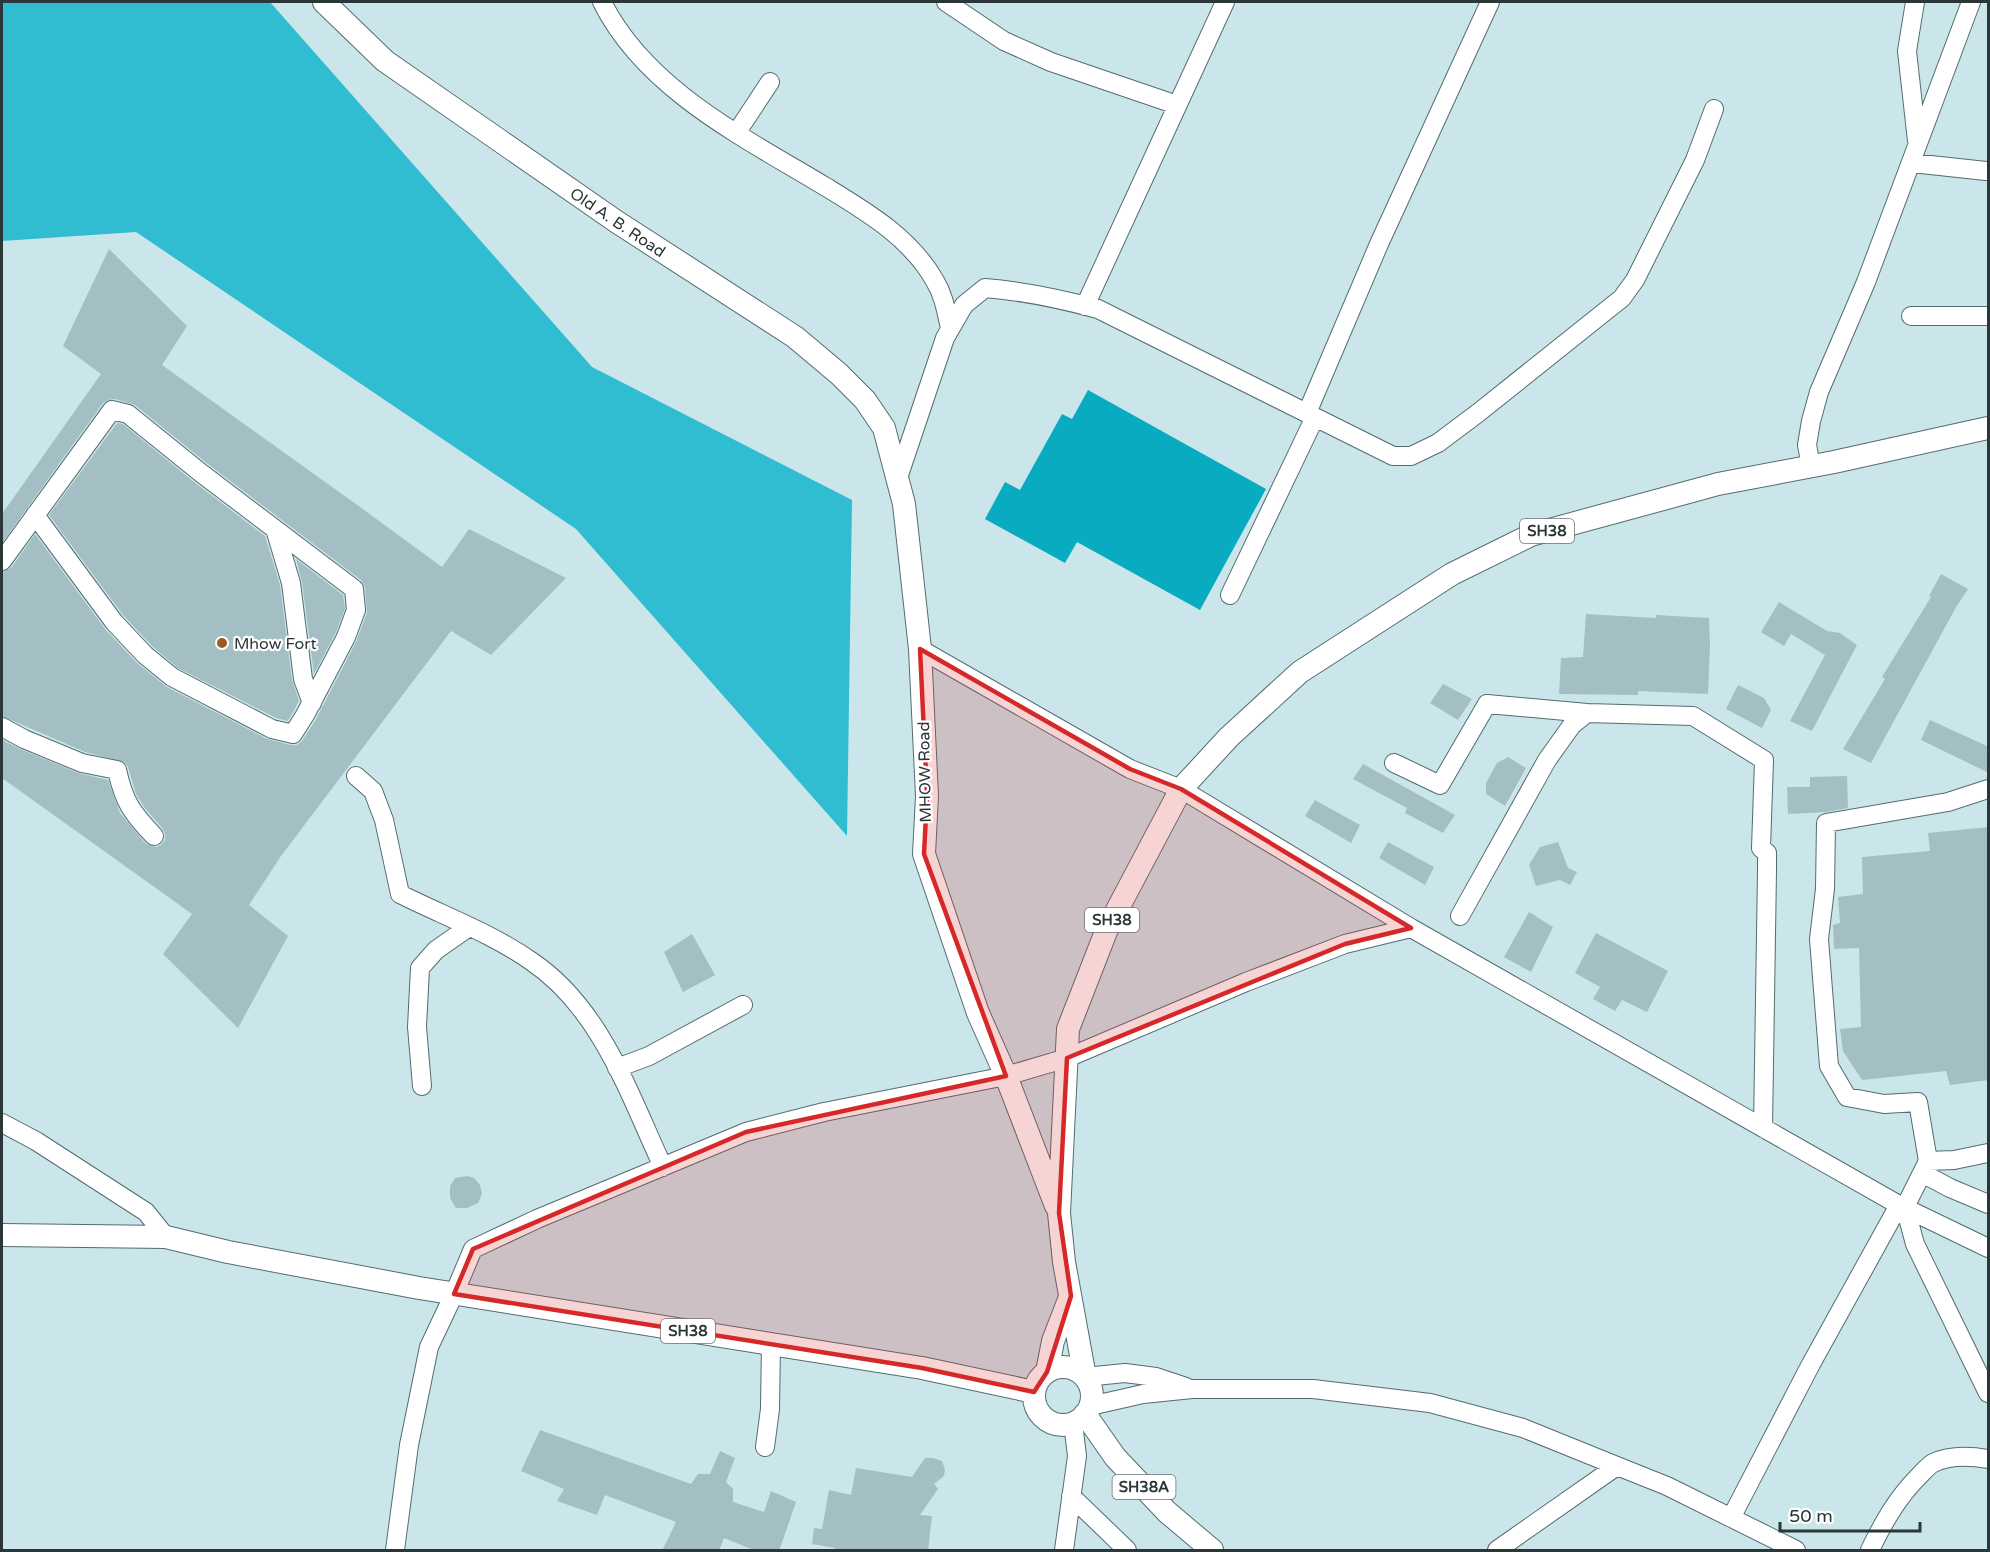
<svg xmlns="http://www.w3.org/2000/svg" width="1990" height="1552" font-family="'Varela Round',sans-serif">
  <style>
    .forest { fill: #30bcd1 }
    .water { fill: #09abc0 }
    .building { fill: #a4bfc4 }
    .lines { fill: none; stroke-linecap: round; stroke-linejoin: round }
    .minor-casing { stroke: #536c70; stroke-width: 20 }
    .major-casing { stroke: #536c70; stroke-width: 24 }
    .minor { stroke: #fff; stroke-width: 18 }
    .major { stroke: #fff; stroke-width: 22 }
    .marked { fill: #d62828; fill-opacity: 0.2; stroke: #d62828; stroke-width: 4.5; stroke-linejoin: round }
    .poi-dot { fill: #995c21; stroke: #fff; stroke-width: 2 }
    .labels { text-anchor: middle; stroke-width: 4.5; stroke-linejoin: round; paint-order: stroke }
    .shield { fill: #fff; stroke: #6b7274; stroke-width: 1.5 }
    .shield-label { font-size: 15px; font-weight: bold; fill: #2b3638 }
    .street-label { font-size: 16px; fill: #2b3638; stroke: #fff }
    .poi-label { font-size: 16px; fill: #2b3638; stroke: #fff; text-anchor: start }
  </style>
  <rect width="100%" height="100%" fill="#cae6eb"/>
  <!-- forest -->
  <path class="forest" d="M2,2H270L592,367L852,500L847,836L576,529L136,232L2,241Z"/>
  <!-- water -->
  <path class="water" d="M1088,390L1266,489L1200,610L1077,542L1065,563L985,519L1005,482L1020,490L1062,414L1072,419Z"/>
  <!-- building -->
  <path class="building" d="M109,249L187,326L162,365L360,507L442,567L469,529L566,578L491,655L451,631L281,856L249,905L288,936L238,1028L163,954L192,914L2,778V740L20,749L78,773L108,780L120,813L146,844L156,847L161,845L165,840V834L163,829L144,807L136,794L128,767L124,762L85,752L2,716V572L11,568L35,534L105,629L138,664L167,687L267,739L291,745H297L302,741L315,721L356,642L367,613L365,588L361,580L208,464L135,405L115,399L108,400L103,403L2,543V514L101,374L63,346Z
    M117,423L123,424L194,482L265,536L280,585L292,680L299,701L288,721L276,718L178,668L153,647L123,615L49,515Z
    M296,559L343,595L345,609L336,632L314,674L302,582Z
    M1941,574L1968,589L1955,609L1871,763L1843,749L1885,679L1882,677L1931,597L1929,596Z
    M1779,602L1827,631L1840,633L1857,645L1812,731L1790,721L1825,655L1791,634L1784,646L1761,632Z
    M1586,614L1656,618V615L1709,618L1710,646L1708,694L1638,691V695L1559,694L1561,658L1583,657Z
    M1443,684L1472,699L1458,720L1430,703Z
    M1738,685L1764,698L1771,710L1762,728L1726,709Z
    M1930,720L1989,747V773L1921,740Z
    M1508,757L1526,768L1505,806L1486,794V783L1497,763Z
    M1363,764L1455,815L1443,833L1405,813L1407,808L1353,779Z
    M1847,776L1848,808L1826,812L1788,814L1787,787H1810V777Z
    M1315,800L1360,825L1351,843L1305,816Z
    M1989,827V1080L1950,1085L1946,1071L1862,1080L1843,1051L1840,1029L1861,1027L1859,948L1834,949L1833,925L1840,923L1838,897L1863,894L1862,857L1930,851L1928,833Z
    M1388,842L1434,867L1425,885L1379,858Z
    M1558,842L1568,868L1577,872L1570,885L1560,880L1536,886L1529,865L1540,847Z
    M1529,912L1553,927L1531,972L1504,957Z
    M1596,933L1668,971L1647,1012L1622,1000L1615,1011L1593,999L1600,987L1575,973Z
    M692,934L715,975L683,992L664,952Z
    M467,1176L474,1178L480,1185L482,1194L478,1203L467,1208H456L450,1198V1186L455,1178Z
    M540,1430L691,1484L698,1474H710L720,1451L735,1458L726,1482L733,1489V1502L764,1512L771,1491L796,1502L779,1551H756L724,1538L719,1551H662L676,1522L605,1495L597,1515L557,1501L564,1489L521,1471Z
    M925,1458H933L942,1461L945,1469L944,1476L934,1484L938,1489L920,1515L932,1516L928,1551H834L835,1548L812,1544L814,1528L822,1529L829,1490L851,1495L856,1468L912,1477Z"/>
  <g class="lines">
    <defs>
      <path id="minor" d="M602,2C646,90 745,138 826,187C867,212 911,238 935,281C944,296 946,311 950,328
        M946,2L1004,41L1051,62L1177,105
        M1915,2L1907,51L1917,141
        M737,132L770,82
        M1912,163L1986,171
        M1085,306L1225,2
        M1911,316H1988
        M1307,413L1379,244L1490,2
        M1811,466L1807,445L1811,421L1819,392L1866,282L1971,2
        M898,478L945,338L964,305L985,288C1023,291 1061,299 1098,309L1393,456H1411L1438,443L1478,413L1622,298L1635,280L1695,160L1714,109
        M275,529L291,583L303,679L312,703
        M2,561L112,410L128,414L201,473L354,589L356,610L346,637L305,715L293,734L272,729L172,677L145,655L114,622L35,515
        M1230,595L1315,417
        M920,649L1130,769L1181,789L1411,928L1899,1205L1988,1248
        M2,727L24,739L82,763L117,770C124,802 132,813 154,836
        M1394,763L1440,785L1487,704L1587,713
        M356,776L373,791L384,820L400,894C444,916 491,933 531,961C601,1008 629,1094 663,1167
        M1988,789L1948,802L1826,823L1825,889L1819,939L1829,1066L1847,1097L1884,1104L1918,1102L1928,1161L1905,1207L1915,1244L1988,1393
        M1460,916L1547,760L1572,725L1587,713L1693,716L1764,760L1761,848L1767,853V870L1763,1128
        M617,1068L649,1056L743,1005
        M422,1086L417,1027L420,968L436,950L469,927
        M2,1123L36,1141L146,1212L166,1237
        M1928,1161L1954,1160L1988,1153
        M1922,1173L1950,1188L1988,1204
        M1085,1377L1125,1373L1156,1377L1186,1387
        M1090,1406L1143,1394L1192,1389H1313L1430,1403L1523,1428L1617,1466L1667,1486L1796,1550
        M765,1447L770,1409L771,1344
        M1071,1496L1127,1550
        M1731,1518L1811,1364L1899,1205
        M395,1550L409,1445L429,1347L454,1294L473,1249L537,1219L746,1132L824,1112L1006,1076L1067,1058L1246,982L1345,944L1411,928
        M1064,1550L1077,1456L1073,1423
        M1497,1550L1617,1466
        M1870,1550C1883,1523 1897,1498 1919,1476C1923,1472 1928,1466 1933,1463C1950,1455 1971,1456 1988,1459"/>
      <path id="major" d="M324,2L385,61L617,222L795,337L839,374L865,400L884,428L904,504L920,649L927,796L924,854L978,1013L1006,1076L1056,1206
        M2,1235L166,1237L228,1252L419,1288L922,1368L1034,1392
        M1034 1396a29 29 0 1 1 58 0a29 29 0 1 1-58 0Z
        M1047,1372L1053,1341L1070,1297
        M1085,1377L1064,1262L1059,1213L1068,1029L1107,929L1181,789L1229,737L1300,672L1452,574L1531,535L1718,484L1834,462L1988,428
        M1085,1414L1115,1457L1167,1512L1212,1550"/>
    </defs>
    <!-- minor casing -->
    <use href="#minor" class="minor-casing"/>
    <!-- major casing -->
    <use href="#major" class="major-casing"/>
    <!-- minor -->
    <use href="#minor" class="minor"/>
    <!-- major -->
    <use href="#major" class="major"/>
  </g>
  <!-- marked area -->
  <path class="marked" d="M920,649L1130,769L1181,789L1411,928L1345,944L1067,1058L1059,1213L1071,1296L1047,1372L1034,1392L922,1368L454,1294L473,1249L746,1132L1006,1076L924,854L927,796Z"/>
  <!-- markers -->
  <circle class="poi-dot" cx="222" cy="643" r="6"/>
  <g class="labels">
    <!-- shield labels -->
    <g class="shield">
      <rect x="1520" y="519" width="54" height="24" rx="4.5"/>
      <rect x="1085" y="908" width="54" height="24" rx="4.5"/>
      <rect x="661" y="1319" width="54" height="24" rx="4.5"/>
      <rect x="1112.5" y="1475" width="63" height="24" rx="4.5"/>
    </g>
    <g class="shield-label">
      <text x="1547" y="536">SH38</text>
      <text x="1112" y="925">SH38</text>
      <text x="688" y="1336">SH38</text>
      <text x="1144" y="1492">SH38A</text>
    </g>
    <!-- street labels -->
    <g class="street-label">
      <text transform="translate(618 222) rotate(34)" y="6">Old A. B. Road</text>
      <text transform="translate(924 772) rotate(-91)" y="6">MHOW Road</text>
    </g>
    <!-- poi labels -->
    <g class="poi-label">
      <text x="234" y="649">Mhow Fort</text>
    </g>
  </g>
  <!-- border -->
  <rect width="1990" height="1552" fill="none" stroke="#2b3638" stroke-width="6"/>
  <!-- scale -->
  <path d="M1780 1522v9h140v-9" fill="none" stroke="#2b3638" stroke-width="3"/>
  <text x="1789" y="1522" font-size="18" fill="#2b3638" stroke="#ffffff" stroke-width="4.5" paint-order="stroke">50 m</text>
</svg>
